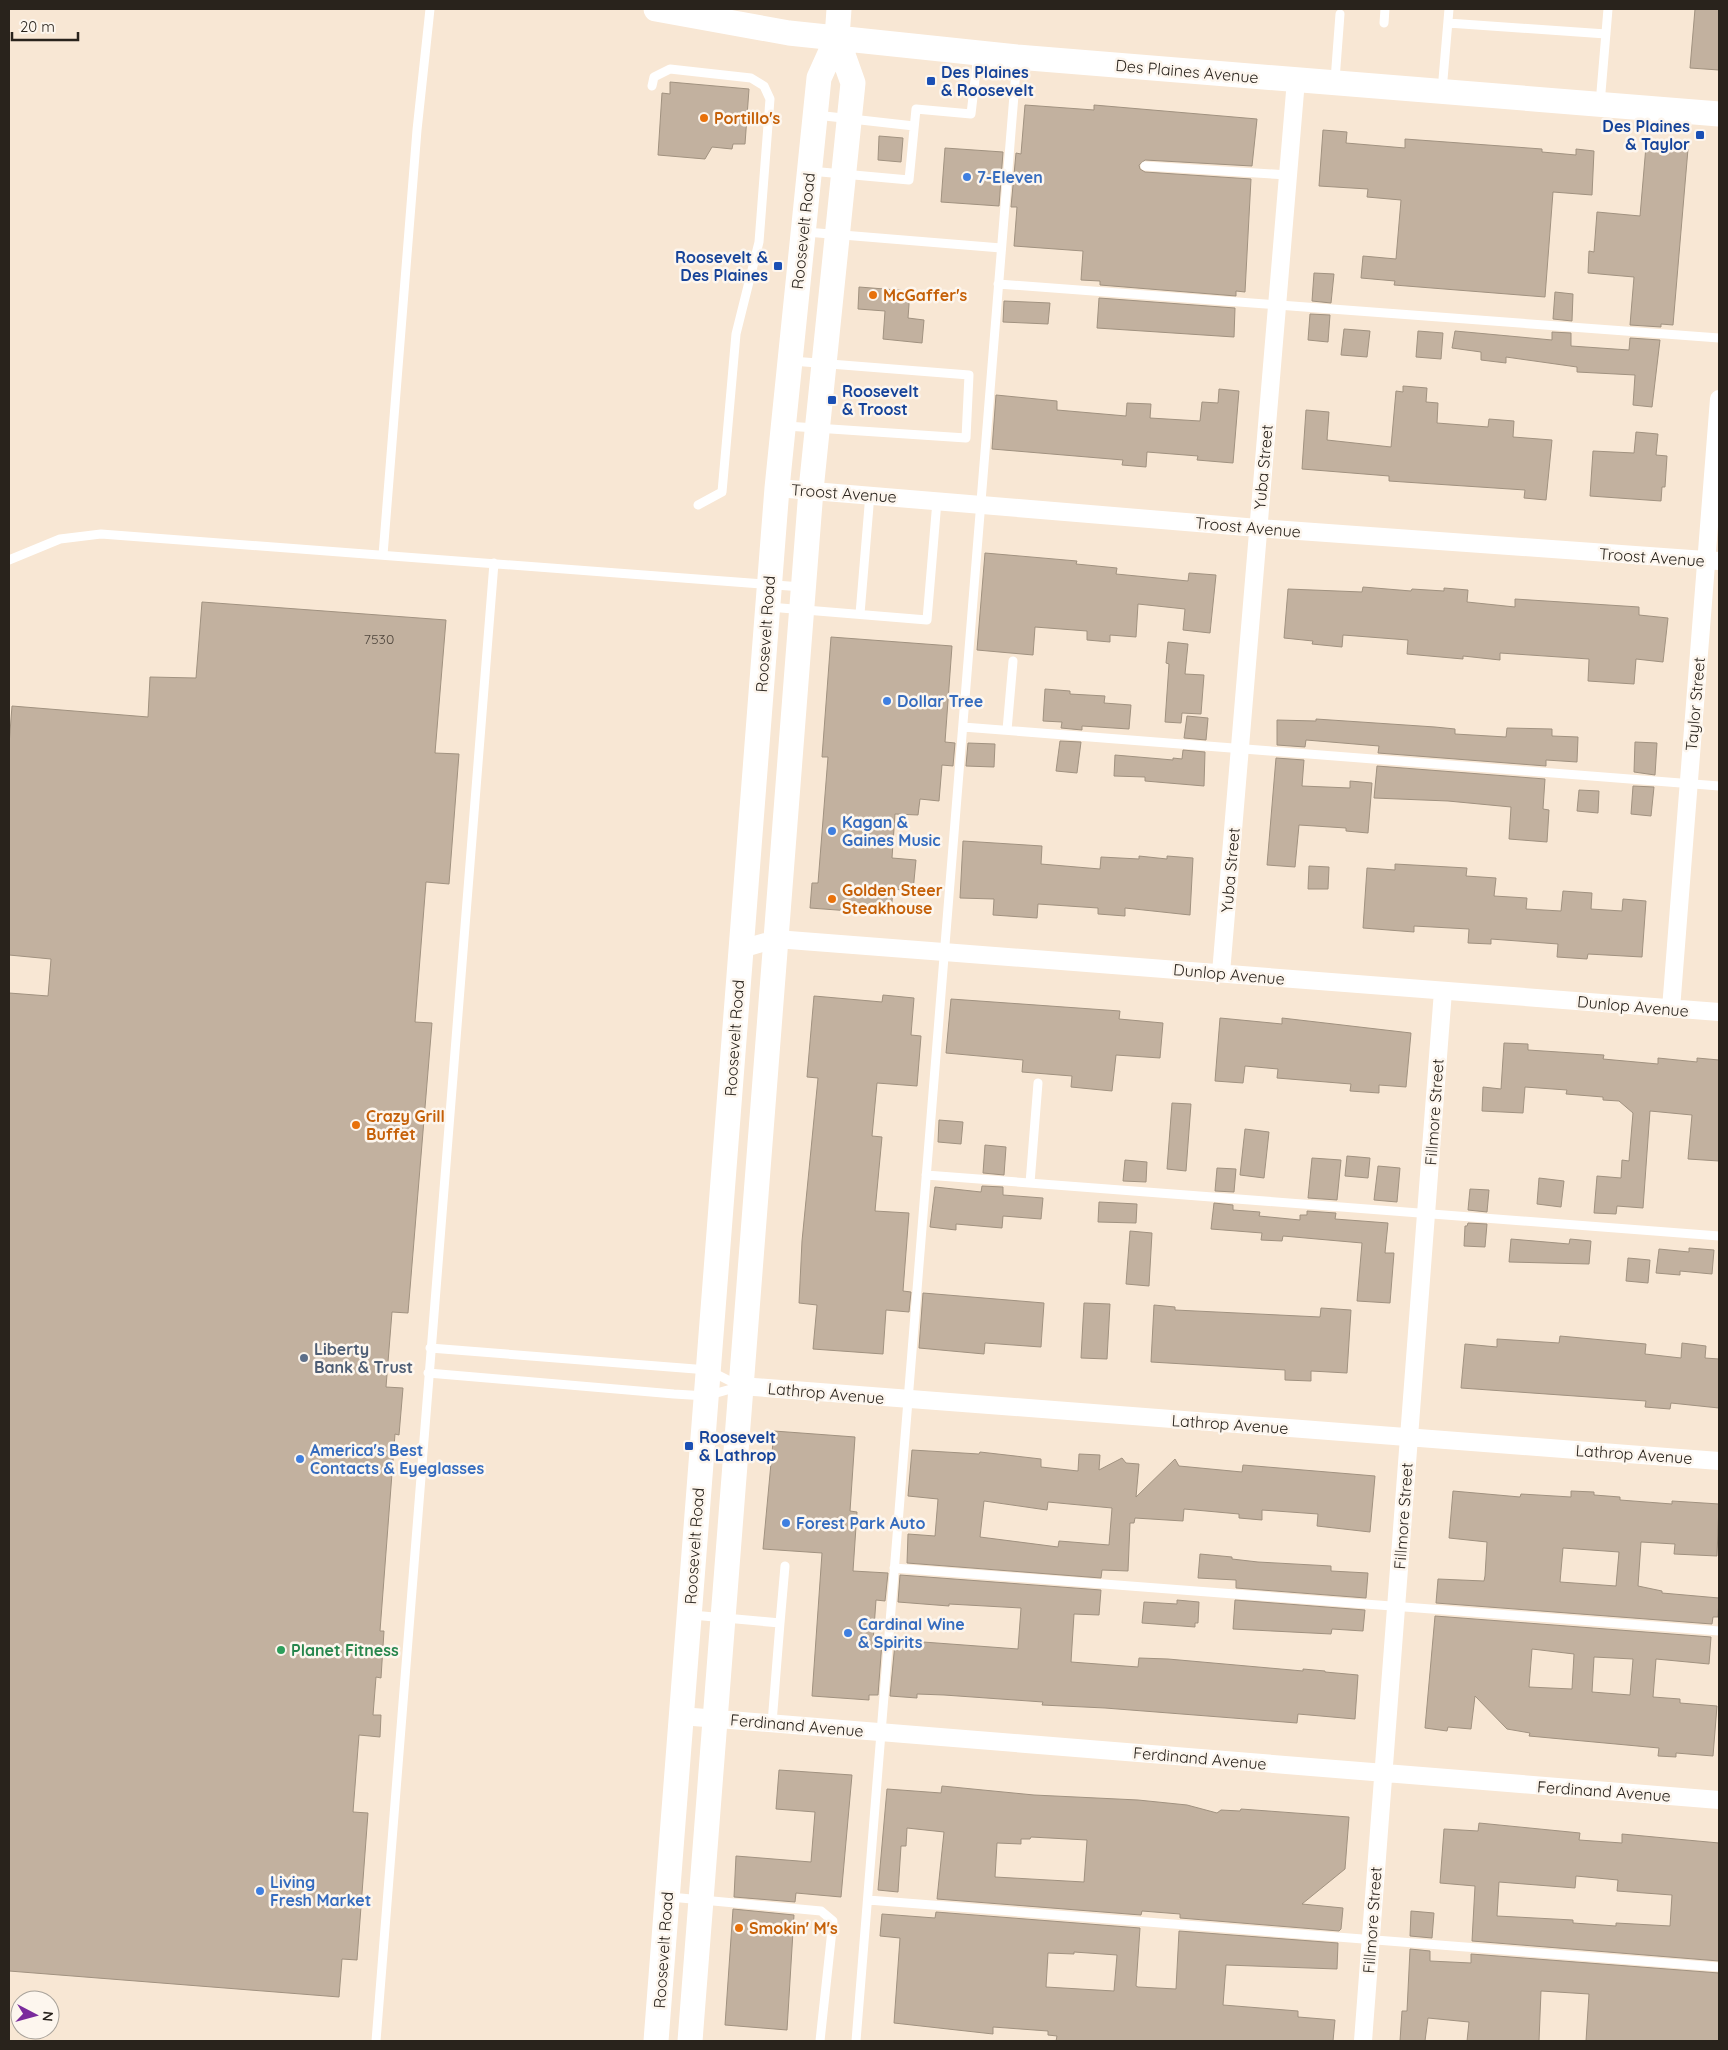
<svg xmlns="http://www.w3.org/2000/svg" width="1728" height="2050" font-family="Quicksand,sans-serif">
  <style>
    .building { fill: #c2b19f; stroke: #a19280; fill-rule: evenodd }
    .lines { fill: none; stroke-linecap: round; stroke-linejoin: round }
    .service { stroke: #fff; stroke-width: 9 }
    .minor { stroke: #fff; stroke-width: 18 }
    .secondary { stroke: #fff; stroke-width: 25 }
    .transit-dot { fill: #1a4fb4; stroke: #fdf6ee; stroke-width: 2 }
    .food-dot { fill: #e8710a; stroke: #fdf6ee; stroke-width: 2 }
    .shop-dot { fill: #3f7fe0; stroke: #fdf6ee; stroke-width: 2 }
    .service-dot { fill: #5c6f8a; stroke: #fdf6ee; stroke-width: 2 }
    .leisure-dot { fill: #2e9e5b; stroke: #fdf6ee; stroke-width: 2 }
    .labels { text-anchor: middle; stroke-width: 5; stroke-linejoin: round; paint-order: stroke }
    .number-label { font-size: 14px; fill: #4f463d }
    .street-label { font-size: 16px; fill: #29231c; stroke: #fdf6ee }
    .transit-label { font-size: 16px; font-weight: bold; fill: #164399; stroke: #fdf6ee; text-anchor: start }
    .food-label { font-size: 16px; font-weight: bold; fill: #c56008; stroke: #fdf6ee; text-anchor: start }
    .shop-label { font-size: 16px; font-weight: bold; fill: #366cbe; stroke: #fdf6ee; text-anchor: start }
    .service-label { font-size: 16px; font-weight: bold; fill: #4e5e75; stroke: #fdf6ee; text-anchor: start }
    .leisure-label { font-size: 16px; font-weight: bold; fill: #27864d; stroke: #fdf6ee; text-anchor: start }
  </style>
  <rect width="100%" height="100%" fill="#f8e7d4"/>
  <!-- building -->
  <path class="building" d="M1695,9H1719V70L1690,68Z
    M670,82L749,89L745,144H733L732,149L712,147L705,159L658,155L662,93L670,94Z
    M1025,105L1094,110V105L1257,119L1252,166L1145,160L1139,165L1140,169L1145,172L1251,179L1245,292L1236,291V296L1100,285V281L1081,280L1083,251L1014,246L1017,207H1011L1016,153L1021,154Z
    M1323,130L1347,132L1346,143L1405,148V139L1542,149V152L1576,155V149L1594,151L1592,195L1553,192L1545,297L1394,285L1395,281L1361,278L1363,256L1396,259L1401,200L1367,197L1368,189L1319,186Z
    M879,136L903,138L901,162L878,160Z
    M1646,146L1688,149L1673,325L1661,324V327L1630,325L1634,277L1588,273L1589,251L1594,252L1597,212L1640,216Z
    M945,148L1003,152L999,206L941,202Z
    M1314,273L1334,274L1331,303L1312,301Z
    M859,287L910,291L908,318L924,320L922,343L883,339L885,311L858,309Z
    M1555,292L1573,294L1572,321L1553,319Z
    M1099,298L1235,308L1234,337L1097,328Z
    M1004,301L1050,303L1048,324L1003,322Z
    M1310,314L1330,315L1328,342L1308,340Z
    M1344,329L1370,331L1367,357L1341,355Z
    M1418,331L1443,333L1441,359L1416,357Z
    M1455,331L1552,340V332L1571,333V346L1629,350L1630,338L1660,340L1652,407L1633,405L1635,375L1577,372V367L1506,357V363L1481,360V352L1452,348Z
    M1403,386L1427,388L1426,402L1438,403L1437,423L1488,427L1489,419L1514,421L1513,437L1552,440L1546,500L1524,498L1525,490L1389,481V476L1302,469L1306,410L1329,412L1327,440L1391,447L1396,391L1403,392Z
    M1219,389L1239,391L1233,463L1197,460L1198,456L1147,452L1146,467L1122,465L1123,460L992,449L996,395L1057,401V410L1126,416L1127,403L1151,404L1150,418L1200,421L1202,402L1218,403Z
    M1636,432L1658,434L1656,455L1667,456L1665,487H1662L1661,501L1590,496L1593,451L1634,453Z
    M985,553L1077,561L1076,564L1117,568L1116,574L1188,581L1189,573L1216,575L1210,633L1183,630L1185,609L1138,604L1136,637L1110,635V642L1087,640V631L1035,627L1033,655L977,650Z
    M1363,587L1411,591L1412,589L1444,591V588L1468,590L1467,602L1515,607V599L1639,607V615L1668,618L1663,662L1636,659L1634,684L1588,681L1589,659L1500,653V660L1463,656V659L1407,654L1408,640L1343,635L1342,647L1312,644L1313,641L1284,638L1288,589L1362,592Z
    M202,602L446,620L435,753L459,754L449,884L426,882L415,1022L432,1023L408,1313L392,1312L386,1387L403,1388L399,1435L395,1434L380,1631H384L381,1678L376,1677L373,1715H381L380,1737L359,1735L353,1812L368,1813L357,1960L342,1959L339,1997L9,1971V993L48,996L51,959L9,955V745L12,706L148,717L150,677L196,678Z
    M831,637L952,646L945,742L955,743L953,766L942,765L939,801L920,799L918,815L895,814L892,858L916,860L913,891L893,889L891,914L810,908L812,883H818L828,757H822Z
    M1168,642L1188,644L1185,674L1204,675L1201,714L1182,713L1181,723L1165,722L1169,664L1166,663Z
    M1045,689L1070,691V694L1105,696L1104,703L1131,705L1129,729L1082,726V730L1061,728L1062,722L1043,721Z
    M1187,716L1208,718L1206,740L1184,738Z
    M1316,719L1435,727L1455,729V734L1506,737L1507,728L1552,729V736L1578,737L1577,762L1546,760V766L1378,753L1379,746L1306,740L1305,747L1277,745V720L1316,721Z
    M1060,741L1081,742L1077,773L1056,771Z
    M1635,742L1657,743L1655,775L1634,772Z
    M968,743L995,744L994,767L966,766Z
    M1183,750L1205,752L1204,786L1145,781V777L1114,776L1115,755L1173,760V758L1182,759Z
    M1276,758L1304,760L1302,786L1350,788V781L1372,783L1368,833L1346,831V828L1299,825L1295,867L1267,865Z
    M1377,766L1545,779L1543,809L1549,810L1547,842L1509,839L1511,807L1448,801L1374,798Z
    M1633,786L1654,787L1651,816L1631,814Z
    M1579,790L1599,791L1598,813L1577,811Z
    M963,841L1042,846L1041,864L1100,869L1101,857L1139,859V856L1167,859V856L1193,858L1190,915L1125,908V916L1098,914V908L1038,904L1037,918L993,915L994,899L960,898Z
    M1395,864L1467,868L1466,876L1496,878L1494,896L1527,898L1526,909L1561,911L1563,891L1592,893L1591,909L1622,911L1623,899L1646,901L1642,957L1588,954L1587,959L1557,957L1558,944L1491,939V944L1468,943L1469,929L1414,926V932L1363,928L1367,868L1395,870Z
    M1309,866L1329,867L1328,889H1308Z
    M883,995L914,998L911,1035L921,1036L917,1086L877,1083L872,1136L882,1137L875,1211L909,1213L903,1291L911,1292L909,1312L886,1310L883,1354L813,1349L817,1305L799,1303L802,1241L818,1078L807,1077L814,996L882,1002Z
    M951,999L1120,1011L1119,1019L1163,1023L1160,1058L1116,1055L1112,1091L1071,1087L1072,1076L1022,1072L1023,1060L946,1053Z
    M1220,1018L1282,1024V1018L1411,1033L1406,1087L1379,1085V1093L1350,1091L1351,1084L1277,1078L1278,1069L1245,1066L1243,1083L1215,1081Z
    M1504,1043L1528,1044V1050L1604,1055L1603,1059L1658,1064V1058L1697,1062V1058L1719,1060V1161L1688,1159L1692,1115L1650,1111L1643,1208L1617,1206L1616,1214L1594,1213L1597,1176L1621,1178L1622,1160L1629,1161L1633,1113L1619,1101L1603,1100V1097L1566,1094L1567,1090L1525,1087L1523,1113L1482,1111L1483,1087L1501,1089Z
    M1172,1103L1191,1104L1186,1171L1167,1169Z
    M939,1120L963,1122L961,1144L938,1142Z
    M1245,1129L1269,1132L1264,1178L1240,1175Z
    M985,1145L1006,1147L1004,1175L983,1173Z
    M1347,1156L1370,1158L1368,1178L1345,1176Z
    M1312,1158L1341,1160L1337,1200L1308,1198Z
    M1125,1160L1147,1162L1146,1182L1123,1181Z
    M1378,1166L1400,1168L1397,1202L1374,1200Z
    M1217,1168L1236,1169L1234,1192L1215,1191Z
    M1539,1178L1564,1181L1561,1207L1537,1204Z
    M982,1186L1003,1187V1195L1043,1198L1041,1219L1003,1216L1002,1228L956,1224V1230L930,1227L935,1187L981,1192Z
    M1470,1189L1489,1190L1487,1212L1468,1210Z
    M1099,1202L1137,1204L1136,1223L1098,1222Z
    M1214,1203L1233,1205V1210L1260,1212L1259,1216L1300,1220V1215H1307V1211L1336,1213L1335,1219L1388,1223L1385,1253H1394L1390,1303L1357,1301L1362,1243L1283,1236L1282,1241L1261,1240L1262,1233L1211,1229Z
    M1468,1223L1487,1224L1485,1247L1464,1246L1465,1226H1467Z
    M1130,1231L1152,1233L1149,1286L1126,1284Z
    M1511,1239L1569,1244L1570,1239L1591,1241L1589,1264L1509,1262Z
    M1689,1248L1714,1250L1712,1274L1680,1271V1275L1656,1273L1659,1249L1689,1252Z
    M1628,1258L1650,1260L1648,1283L1626,1281Z
    M923,1293L1044,1303L1041,1347L985,1343L984,1354L919,1348Z
    M1084,1303L1110,1304L1107,1359L1081,1358Z
    M1154,1305L1175,1307V1310L1320,1317L1321,1308L1351,1310L1347,1373L1311,1371V1381L1285,1380V1370L1151,1362Z
    M1560,1336L1646,1344L1645,1354L1681,1358L1682,1343L1706,1346L1705,1358L1719,1359V1408L1671,1403L1670,1409L1645,1407L1646,1401L1461,1388L1465,1344L1497,1347V1339L1559,1343Z
    M774,1431L855,1437L850,1511L857,1512L853,1571L888,1573L885,1601L876,1600L873,1642H882L878,1695H869V1700L812,1696L822,1553L763,1549Z
    M912,1450L979,1454L980,1452L1041,1459V1467L1078,1471L1079,1454L1100,1455L1099,1470L1122,1458L1126,1463L1139,1464L1136,1497L1175,1459L1179,1466L1242,1472L1243,1465L1375,1476L1370,1532L1317,1526L1318,1514L1262,1510V1520L1239,1518V1514L1184,1509L1183,1521L1135,1518L1134,1523H1130L1128,1571L1102,1570L1101,1578L907,1563L908,1534L935,1536L938,1499L908,1496ZM984,1501L1047,1510L1048,1502L1112,1508L1109,1545L1059,1541L1058,1547L980,1537Z
    M1453,1491L1520,1497L1521,1494L1571,1497V1491L1594,1492V1495L1620,1497V1500L1672,1504V1501L1719,1504L1717,1556L1674,1554L1675,1544L1641,1542L1638,1586L1662,1591V1593L1719,1598L1718,1617H1713L1712,1624L1436,1603L1438,1579L1484,1581L1485,1576L1487,1542L1449,1538ZM1563,1548L1619,1552L1616,1586L1560,1582Z
    M1200,1554L1232,1557V1559L1258,1562L1331,1566V1571L1368,1573L1366,1598L1236,1588V1580L1198,1578Z
    M900,1575L1101,1590L1099,1615L1074,1614L1071,1662L1138,1667L1139,1658L1168,1659L1303,1671V1669L1325,1671V1672L1358,1675L1355,1719L1298,1714L1297,1723L1105,1708L1042,1705L1043,1702L944,1695L917,1694V1698L890,1696L895,1643L922,1646L923,1642L1018,1649L1021,1608L949,1604V1606L898,1602Z
    M1177,1600L1199,1602L1198,1623H1195V1627L1142,1623L1144,1602L1177,1604Z
    M1235,1600L1365,1610L1363,1631L1332,1629L1331,1634L1233,1629Z
    M1435,1616L1711,1637L1709,1664L1656,1659L1653,1697L1680,1699V1703L1717,1706L1713,1756L1676,1753V1757L1658,1756L1659,1748L1529,1736L1530,1733L1507,1729L1475,1696L1471,1729L1448,1727L1447,1731L1425,1728ZM1532,1649L1574,1654L1572,1689L1529,1687ZM1594,1657L1633,1659L1630,1695L1592,1692Z
    M779,1770L852,1775L841,1897L796,1893L795,1902L734,1897L736,1856L811,1862L815,1812L776,1809Z
    M942,1786L1034,1795L1138,1800L1187,1805L1217,1813L1221,1810L1240,1811L1241,1809L1349,1817L1345,1869L1302,1904L1343,1908L1341,1929L1339,1931L1180,1918V1914L1142,1911L1141,1915L937,1899L944,1832L907,1828L906,1846H901L898,1892L878,1890L887,1789L941,1793ZM1031,1837L1087,1840L1084,1882L995,1877L997,1843L1021,1844V1839H1030Z
    M1479,1823L1580,1833L1579,1840L1622,1843V1834L1719,1843V1961L1472,1941L1475,1886L1440,1883L1444,1829L1478,1831ZM1576,1876L1618,1880L1617,1891L1672,1895L1670,1926L1616,1923V1926L1573,1923V1920L1497,1916L1499,1882L1575,1888Z
    M733,1909L794,1915L787,2030L725,2025Z
    M1411,1911L1434,1913L1432,1938L1410,1936Z
    M936,1912L1140,1928L1136,1986L1138,1987L1176,1989L1179,1931L1338,1943L1337,1969L1226,1965L1223,2005L1298,2011V2017L1335,2020L1333,2041H1056L1057,2036L1048,2035V2031L993,2027V2034L894,2023L900,1938L880,1936L882,1914L935,1918ZM1074,1952L1117,1955L1114,1991L1046,1987L1048,1953L1074,1954Z
    M1410,1949L1430,1951V1961L1471,1963V1954L1719,1973V2041H1586L1589,1994L1541,1991L1539,2041H1467L1469,2022L1428,2018L1425,2041H1400L1402,2011H1407Z"/>
  <g class="lines">
    <!-- service -->
    <path class="service" d="M1384,23L1385,9
      M1448,23L1606,34
      M1335,80L1340,14
      M652,86L654,77L670,69L751,78L764,86L770,99L759,242L736,334L722,492L698,505
      M1442,91L1449,9
      M1600,104L1608,9
      M816,115L914,126
      M1145,166L1288,175
      M810,171L909,180L916,109L971,114L978,54
      M806,232L1001,248
      M998,284L1719,338
      M786,426L966,438L969,375L792,361
      M383,555L417,130L430,9
      M9,560L60,539L101,534L802,587
      M769,607L927,620L937,501
      M860,614L870,494
      M963,727L1719,786
      M1007,730L1013,661
      M926,1175L1719,1236
      M1030,1183L1038,1083
      M430,1348L708,1370L738,1385
      M428,1373L674,1394L706,1396L738,1387
      M894,1568L1719,1631
      M692,1615L780,1623L785,1566
      M772,1723L780,1623
      M670,1897L821,1911L833,1921L820,2041
      M868,1900L1719,1967
      M376,2041L494,563
      M856,2041L1017,58"/>
    <!-- minor -->
    <path class="minor" d="M777,488L1258,528L1719,561
      M741,949L776,939L1719,1012
      M1221,973L1296,80
      M1671,1009L1719,399
      M741,1386L1719,1461
      M681,1716L1719,1800
      M1363,2041L1443,991"/>
    <!-- secondary -->
    <path class="secondary" d="M656,9L789,33L1017,57L1719,114
      M656,2041L777,488L819,78L837,38L839,9
      M690,2041L811,490L853,83L837,38"/>
  </g>
  <!-- markers -->
  <g class="transit-dot">
    <rect x="926" y="76" width="10" height="10" rx="2.5"/>
    <rect x="1695" y="130" width="10" height="10" rx="2.5"/>
    <rect x="773" y="261" width="10" height="10" rx="2.5"/>
    <rect x="827" y="395" width="10" height="10" rx="2.5"/>
    <rect x="684" y="1441" width="10" height="10" rx="2.5"/>
  </g>
  <g class="food-dot">
    <circle cx="704" cy="118" r="5"/>
    <circle cx="873" cy="295" r="5"/>
    <circle cx="832" cy="899" r="5"/>
    <circle cx="356" cy="1125" r="5"/>
    <circle cx="739" cy="1928" r="5"/>
  </g>
  <g class="shop-dot">
    <circle cx="967" cy="177" r="5"/>
    <circle cx="887" cy="701" r="5"/>
    <circle cx="832" cy="831" r="5"/>
    <circle cx="300" cy="1459" r="5"/>
    <circle cx="786" cy="1523" r="5"/>
    <circle cx="848" cy="1633" r="5"/>
    <circle cx="260" cy="1891" r="5"/>
  </g>
  <circle class="service-dot" cx="304" cy="1358" r="5"/>
  <circle class="leisure-dot" cx="281" cy="1650" r="5"/>
  <g class="labels">
    <!-- number labels -->
    <g class="number-label">
      <text x="379" y="644">7530</text>
    </g>
    <!-- street labels -->
    <g class="street-label">
      <text transform="translate(1187 71) rotate(5)" y="6">Des Plaines Avenue</text>
      <text transform="translate(803 231) rotate(-84)" y="6">Roosevelt Road</text>
      <text transform="translate(1263 467) rotate(-85)" y="6">Yuba Street</text>
      <text transform="translate(844 493) rotate(4)" y="6">Troost Avenue</text>
      <text transform="translate(1248 527) rotate(5)" y="6">Troost Avenue</text>
      <text transform="translate(1652 557) rotate(4)" y="6">Troost Avenue</text>
      <text transform="translate(765 634) rotate(-86)" y="6">Roosevelt Road</text>
      <text transform="translate(1695 704) rotate(-85)" y="6">Taylor Street</text>
      <text transform="translate(1230 870) rotate(-85)" y="6">Yuba Street</text>
      <text transform="translate(1229 974) rotate(5)" y="6">Dunlop Avenue</text>
      <text transform="translate(1633 1006) rotate(5)" y="6">Dunlop Avenue</text>
      <text transform="translate(734 1038) rotate(-86)" y="6">Roosevelt Road</text>
      <text transform="translate(1434 1112) rotate(-86)" y="6">Fillmore Street</text>
      <text transform="translate(826 1393) rotate(5)" y="6">Lathrop Avenue</text>
      <text transform="translate(1230 1424) rotate(4)" y="6">Lathrop Avenue</text>
      <text transform="translate(1634 1454) rotate(4)" y="6">Lathrop Avenue</text>
      <text transform="translate(1403 1516) rotate(-86)" y="6">Fillmore Street</text>
      <text transform="translate(694 1546) rotate(-86)" y="6">Roosevelt Road</text>
      <text transform="translate(797 1725) rotate(5)" y="6">Ferdinand Avenue</text>
      <text transform="translate(1200 1758) rotate(5)" y="6">Ferdinand Avenue</text>
      <text transform="translate(1604 1791) rotate(4)" y="6">Ferdinand Avenue</text>
      <text transform="translate(1372 1920) rotate(-86)" y="6">Fillmore Street</text>
      <text transform="translate(663 1950) rotate(-86)" y="6">Roosevelt Road</text>
    </g>
    <!-- transit labels -->
    <g class="transit-label">
      <text x="941" y="78">Des Plaines<tspan x="941" dy="18">&amp; Roosevelt</tspan></text>
      <text x="1690" y="132" text-anchor="end">Des Plaines<tspan x="1690" dy="18">&amp; Taylor</tspan></text>
      <text x="768" y="263" text-anchor="end">Roosevelt &amp;<tspan x="768" dy="18">Des Plaines</tspan></text>
      <text x="842" y="397">Roosevelt<tspan x="842" dy="18">&amp; Troost</tspan></text>
      <text x="699" y="1443">Roosevelt<tspan x="699" dy="18">&amp; Lathrop</tspan></text>
    </g>
    <!-- food labels -->
    <g class="food-label">
      <text x="714" y="124">Portillo's</text>
      <text x="883" y="301">McGaffer's</text>
      <text x="842" y="896">Golden Steer<tspan x="842" dy="18">Steakhouse</tspan></text>
      <text x="366" y="1122">Crazy Grill<tspan x="366" dy="18">Buffet</tspan></text>
      <text x="749" y="1934">Smokin' M's</text>
    </g>
    <!-- shop labels -->
    <g class="shop-label">
      <text x="977" y="183">7-Eleven</text>
      <text x="897" y="707">Dollar Tree</text>
      <text x="842" y="828">Kagan &amp;<tspan x="842" dy="18">Gaines Music</tspan></text>
      <text x="310" y="1456">America's Best<tspan x="310" dy="18">Contacts &amp; Eyeglasses</tspan></text>
      <text x="796" y="1529">Forest Park Auto</text>
      <text x="858" y="1630">Cardinal Wine<tspan x="858" dy="18">&amp; Spirits</tspan></text>
      <text x="270" y="1888">Living<tspan x="270" dy="18">Fresh Market</tspan></text>
    </g>
    <!-- service labels -->
    <g class="service-label">
      <text x="314" y="1355">Liberty<tspan x="314" dy="18">Bank &amp; Trust</tspan></text>
    </g>
    <!-- leisure labels -->
    <g class="leisure-label">
      <text x="291" y="1656">Planet Fitness</text>
    </g>
  </g>
  <!-- border -->
  <rect width="1728" height="2050" fill="none" stroke="#29231c" stroke-width="20"/>
  <!-- north arrow -->
  <g transform="translate(35 2015) rotate(96)"><circle r="24" fill="#fdf6ee" stroke="#a8a29a"/>
  <path d="M0-4L9 19L0 12L-9 19Z" fill="#7a2b9c"/>
  <text y="-8" font-size="14" font-weight="bold" text-anchor="middle" fill="#29231c">N</text>
  </g>
  <!-- scale -->
  <path d="M12 32v8h66v-8" fill="none" stroke="#29231c" stroke-width="2.5"/>
  <text x="20" y="32" font-size="15" fill="#29231c" stroke="#fdf6ee" stroke-width="4" paint-order="stroke">20 m</text>
</svg>
